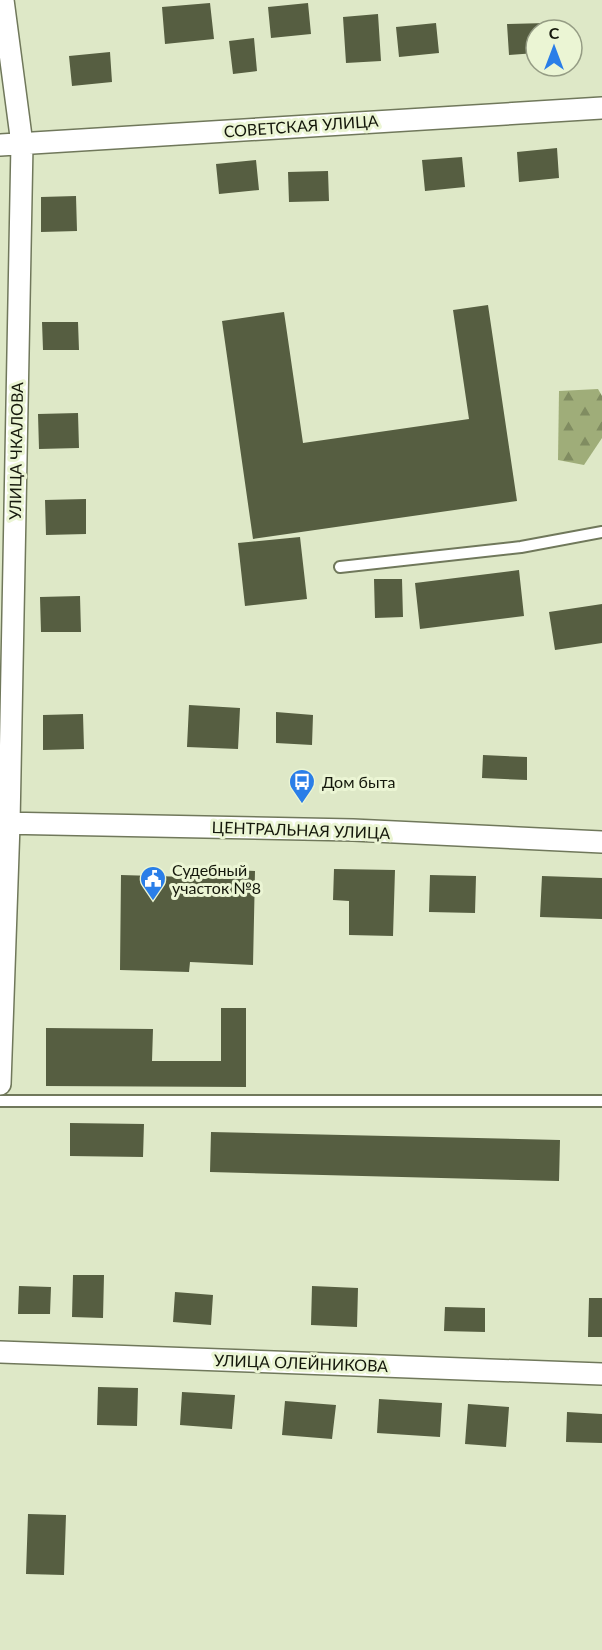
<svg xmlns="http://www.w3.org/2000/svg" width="602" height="1650" font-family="Lato,sans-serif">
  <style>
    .forest { fill: url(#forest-firs) }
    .building { fill: #565e41 }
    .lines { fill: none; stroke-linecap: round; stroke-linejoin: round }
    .service-casing { stroke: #70785b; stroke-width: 14 }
    .minor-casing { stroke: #70785b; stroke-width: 24 }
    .service { stroke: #fff; stroke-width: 10 }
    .minor { stroke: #fff; stroke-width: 21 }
    .labels { text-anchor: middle; stroke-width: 6; stroke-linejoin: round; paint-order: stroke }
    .street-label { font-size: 16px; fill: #14170b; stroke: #ebf5d4 }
    .poi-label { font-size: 16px; fill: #14170b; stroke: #ebf5d4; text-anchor: start }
  </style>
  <defs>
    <pattern id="forest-firs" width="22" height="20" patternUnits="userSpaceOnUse" patternTransform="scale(1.5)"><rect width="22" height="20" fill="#9fad79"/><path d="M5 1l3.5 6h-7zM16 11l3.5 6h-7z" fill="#808c61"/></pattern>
  </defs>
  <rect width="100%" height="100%" fill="#dee8c7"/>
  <!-- forest -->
  <path class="forest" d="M598,389L602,396V438L584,465L558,460L559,391Z"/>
  <!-- building -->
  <path class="building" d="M210,3L214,39L165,44L162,7Z
    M308,3L311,34L271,38L268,7Z
    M378,14L381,61L346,63L343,17Z
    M436,23L439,53L399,57L396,27Z
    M547,23L548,30H536V53L509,55L507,24Z
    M254,38L257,71L233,74L229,41Z
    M110,52L112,82L72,86L69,56Z
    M557,148L559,178L519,182L517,152Z
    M462,157L465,187L425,191L422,160Z
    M256,160L259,190L219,194L216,164Z
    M328,171L329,201L289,202L288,172Z
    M76,196L77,231L41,232V197Z
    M488,305L517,501L253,539L222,321L284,312L303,443L469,419L453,310Z
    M42,322H78L79,350H43Z
    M78,413L79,448L39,449L38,414Z
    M86,499V534L46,535L45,500Z
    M300,537L307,599L245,606L238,543Z
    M519,570L524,616L420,629L415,583Z
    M374,579H402L403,617L375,618Z
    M80,596L81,632H41L40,597Z
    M602,604V643L555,650L549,612Z
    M189,705L240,708L238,749L187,747Z
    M276,712L313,715L312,745L276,743Z
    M83,714L84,749L43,750V715Z
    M483,755L527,757V780L482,778Z
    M188,868L255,871L253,965L190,962L189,972L120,970L121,875L188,877Z
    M334,869L395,870L393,936L349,935V901L333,900Z
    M430,875L476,876L475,913L429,912Z
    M542,876L602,878V919L540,917Z
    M221,1008H246V1087L46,1086V1028L153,1029L152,1061H221Z
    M70,1123L144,1124L143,1157L70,1156Z
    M211,1132L560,1140L559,1181L210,1172Z
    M73,1275H104L103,1318L72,1317Z
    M19,1286L51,1287L50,1314H18Z
    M312,1286L358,1288L357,1327L311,1325Z
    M175,1292L213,1295L211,1325L173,1322Z
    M589,1298H602V1337H588Z
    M445,1307L485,1308V1332L444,1331Z
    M98,1387L138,1388L137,1426L97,1425Z
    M182,1392L235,1395L232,1429L180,1425Z
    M379,1399L442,1403L440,1437L377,1433Z
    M285,1401L336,1405L332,1439L282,1435Z
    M468,1404L509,1407L506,1447L465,1444Z
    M567,1412L602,1414V1443L566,1442Z
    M28,1514L66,1515L64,1575L26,1574Z"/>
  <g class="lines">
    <defs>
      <path id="service" d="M340,567L521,547L602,532
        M0,1101H602"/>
      <path id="minor" d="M0,145L602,108
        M0,823L353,830L602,842
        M0,1084L9,824L22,144L3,0
        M0,1352L602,1374"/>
    </defs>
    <!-- service casing -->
    <use href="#service" class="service-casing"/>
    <!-- minor casing -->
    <use href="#minor" class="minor-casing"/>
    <!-- service -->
    <use href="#service" class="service"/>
    <!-- minor -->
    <use href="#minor" class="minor"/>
  </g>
  <!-- icons -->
  <defs>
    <symbol id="bus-pin" viewBox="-11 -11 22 30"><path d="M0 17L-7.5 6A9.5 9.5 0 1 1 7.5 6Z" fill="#2a7ee8" stroke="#ebf5d4"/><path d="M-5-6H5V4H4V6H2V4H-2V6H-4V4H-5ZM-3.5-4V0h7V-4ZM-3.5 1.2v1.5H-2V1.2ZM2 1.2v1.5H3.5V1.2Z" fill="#fff"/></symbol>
    <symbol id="civic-pin" viewBox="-11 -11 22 30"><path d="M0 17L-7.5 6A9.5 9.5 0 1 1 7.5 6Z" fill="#2a7ee8" stroke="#ebf5d4"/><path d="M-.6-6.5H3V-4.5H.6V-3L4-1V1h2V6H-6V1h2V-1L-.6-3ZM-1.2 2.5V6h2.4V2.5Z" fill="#fff"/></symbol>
  </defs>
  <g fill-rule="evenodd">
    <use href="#bus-pin" x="287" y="767" width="30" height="40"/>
    <use href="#civic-pin" x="138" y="864" width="30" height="40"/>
  </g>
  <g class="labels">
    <!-- street labels -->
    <g class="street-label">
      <text transform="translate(301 126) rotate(-4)" y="6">СОВЕТСКАЯ УЛИЦА</text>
      <text transform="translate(16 451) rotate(-89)" y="6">УЛИЦА ЧКАЛОВА</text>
      <text transform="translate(301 830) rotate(2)" y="6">ЦЕНТРАЛЬНАЯ УЛИЦА</text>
      <text transform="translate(301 1363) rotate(2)" y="6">УЛИЦА ОЛЕЙНИКОВА</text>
    </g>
    <!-- poi labels -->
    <g class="poi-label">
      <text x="322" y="788">Дом быта</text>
      <text x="172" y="876">Судебный<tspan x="172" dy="18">участок №8</tspan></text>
    </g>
  </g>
  <!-- north arrow -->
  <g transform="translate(554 48)"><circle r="28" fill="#ebf5d4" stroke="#959c84" stroke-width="1.5"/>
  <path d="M0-4.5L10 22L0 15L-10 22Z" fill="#2a7ee8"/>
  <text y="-9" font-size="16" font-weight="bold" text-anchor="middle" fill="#14170b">С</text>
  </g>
</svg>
